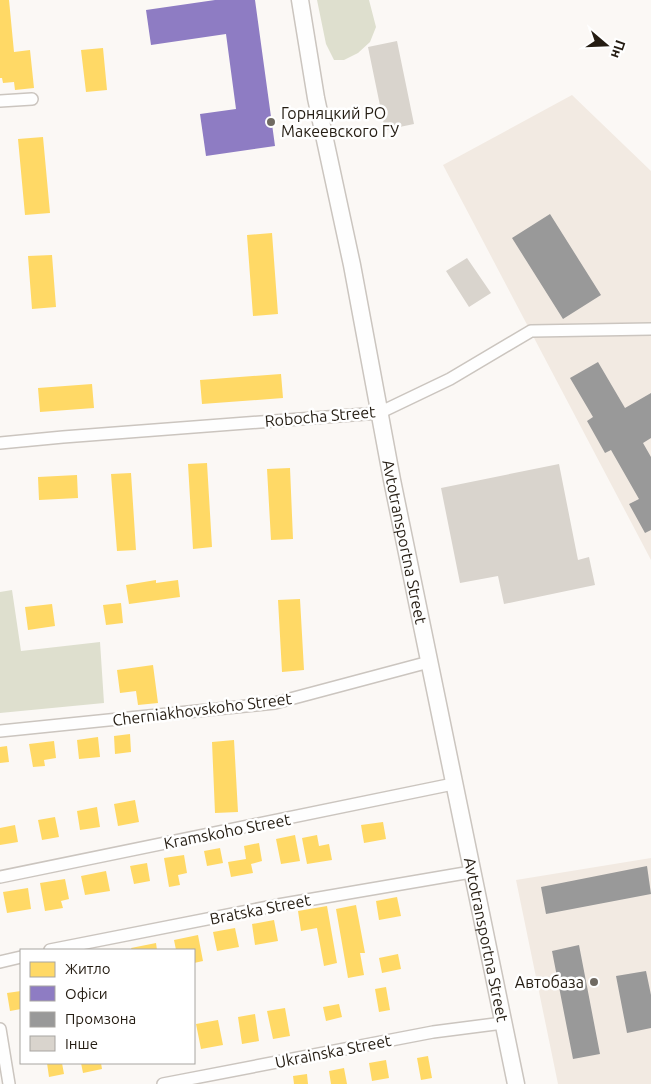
<svg xmlns="http://www.w3.org/2000/svg" width="651" height="1084" font-family="Ubuntu,sans-serif">
  <style>
    .built { fill: #f2eae2 }
    .green { fill: #dedfce }
    .homes { fill: #ffd966 }
    .offices { fill: #8e7cc3 }
    .industry { fill: #999 }
    .building { fill: #d9d4cd }
    .lines { fill: none; stroke-linecap: round; stroke-linejoin: round }
    .street-casing { stroke: #cbc5bf; stroke-width: 14 }
    .secondary-casing { stroke: #cbc5bf; stroke-width: 19 }
    .street { stroke: #fefefe; stroke-width: 11 }
    .secondary { stroke: #fefefe; stroke-width: 16 }
    .poi-dot { fill: #706a62; stroke: #fff; stroke-width: 2 }
    .labels { text-anchor: middle; stroke-width: 5; stroke-linejoin: round; paint-order: stroke }
    .poi-label { font-size: 16px; fill: #251d13; stroke: #fff; text-anchor: start }
    .street-label { font-size: 16px; fill: #251d13; stroke: #fff }
  </style>
  <rect width="100%" height="100%" fill="#fbf8f5"/>
  <!-- built -->
  <path class="built" d="M572,95L651,171V560L443,165Z
    M651,858V1084H558L516,880Z"/>
  <!-- green -->
  <path class="green" d="M317,0H369L376,27L370,42L358,53L344,60H334L326,44Z
    M12,590L21,651L100,642L104,703L0,713V592Z"/>
  <!-- homes -->
  <path class="homes" d="M0,0H9L14,52L30,50L34,88L15,90L14,82L3,83L2,78H0Z
    M103,48L107,90L86,92L81,50Z
    M43,137L50,213L25,215L18,139Z
    M272,233L278,314L253,316L247,235Z
    M52,255L56,307L32,309L28,256Z
    M281,374L283,398L202,404L200,380Z
    M92,384L94,408L40,412L38,388Z
    M207,463L212,547L193,549L188,464Z
    M290,468L293,539L271,540L267,469Z
    M131,473L136,550L117,551L111,474Z
    M77,475L78,498L39,500L38,477Z
    M156,580V583L178,580L180,597L129,604L126,585Z
    M300,599L304,670L282,672L278,600Z
    M121,603L123,623L106,625L103,605Z
    M52,604L55,626L28,630L25,607Z
    M153,665L158,703L138,705L136,691L120,693L117,670Z
    M130,734L131,752L115,754L114,736Z
    M98,737L100,757L79,759L77,740Z
    M234,740L238,812L215,813L212,742Z
    M54,741L56,758L44,760L45,766L33,767L29,744Z
    M7,746L9,762L0,763V747Z
    M135,800L139,822L118,826L114,804Z
    M97,807L100,827L80,830L77,811Z
    M55,817L59,837L42,840L38,820Z
    M383,822L386,839L364,843L361,825Z
    M15,825L18,842L0,845V828Z
    M295,835L300,861L281,864L276,839Z
    M317,835L319,846L329,844L332,860L307,864L302,838Z
    M259,843L262,861L251,864L253,873L231,877L228,862L246,859L244,846Z
    M220,848L223,863L207,866L204,851Z
    M184,855L187,873L178,875L180,885L169,887L164,858Z
    M147,863L150,881L134,884L130,866Z
    M106,871L110,891L85,895L81,876Z
    M65,879L69,899L61,901L63,908L45,911L40,883Z
    M28,888L31,909L7,913L3,892Z
    M397,897L401,916L379,920L376,901Z
    M356,905L365,953H360L364,975L348,978L336,909Z
    M327,906L337,963L324,966L317,928L301,931L298,911Z
    M274,920L278,941L255,945L252,924Z
    M235,928L239,947L217,951L213,932Z
    M198,935L203,961L194,963V950H176L174,940Z
    M156,943L157,950H132L131,948Z
    M398,954L401,969L382,973L379,958Z
    M386,987L390,1010L379,1012L375,989Z
    M21,991V1009L10,1011L7,993Z
    M339,1004L342,1017L326,1021L323,1007Z
    M285,1008L290,1036L273,1039L267,1011Z
    M255,1014L259,1041L242,1044L238,1017Z
    M218,1020L223,1045L201,1049L196,1024Z
    M428,1056L432,1078L421,1080L417,1058Z
    M386,1060L389,1078L372,1081L369,1063Z
    M47,1063H62L64,1074L49,1077Z
    M81,1063H101L102,1069L83,1073Z
    M344,1068L347,1084H331L329,1071Z
    M307,1074L308,1084H294L293,1076Z"/>
  <!-- offices -->
  <path class="offices" d="M215,0H255L275,146L206,156L200,114L236,109L226,34L151,45L146,10Z"/>
  <!-- industry -->
  <path class="industry" d="M550,214L601,295L563,319L512,238Z
    M598,362L625,408L651,393V438L643,443L651,457V530L645,533L629,504L639,499L611,450L605,453L587,421L593,417L570,378Z
    M647,866L651,894L546,914L541,887Z
    M579,945L600,1054L573,1059L552,951Z
    M646,971L651,995V1028L627,1033L616,976Z"/>
  <!-- building -->
  <path class="building" d="M397,41L414,124L385,130L368,47Z
    M467,258L491,293L469,307L446,271Z
    M559,464L578,560L589,557L595,585L504,604L498,576L460,583L441,488Z"/>
  <g class="lines">
    <defs>
      <path id="street" d="M0,101L32,99
        M0,443L63,437L379,413L450,379L531,331L651,329
        M0,731L275,703L429,662
        M0,877L453,784
        M50,950L278,905L471,872
        M0,962L21,957
        M0,1029L9,1084
        M163,1084L433,1032L503,1023"/>
      <g id="secondary">
        <path id="s1" d="M300,0L316,98L352,265L392,480L516,1084"/>
      </g>
    </defs>
    <!-- street casing -->
    <use href="#street" class="street-casing"/>
    <!-- secondary casing -->
    <use href="#secondary" class="secondary-casing"/>
    <!-- street -->
    <use href="#street" class="street"/>
    <!-- secondary -->
    <use href="#secondary" class="secondary"/>
  </g>
  <!-- markers -->
  <g class="poi-dot">
    <circle cx="271" cy="122" r="5"/>
    <circle cx="594" cy="982" r="5"/>
  </g>
  <g class="labels">
    <!-- poi labels -->
    <g class="poi-label">
      <text x="281" y="119">Горняцкий РО<tspan x="281" dy="18">Макеевского ГУ</tspan></text>
      <text x="584" y="988" text-anchor="end">Автобаза</text>
    </g>
    <!-- street labels -->
    <g class="street-label">
      <text transform="translate(320 416) rotate(-5)" y="6">Robocha Street</text>
      <text dy="6" stroke="none"><textPath href="#s1" startOffset="552">Avtotransportna Street</textPath></text>
      <text transform="translate(202 709) rotate(-7)" y="6">Cherniakhovskoho Street</text>
      <text transform="translate(227 831) rotate(-11)" y="6">Kramskoho Street</text>
      <text transform="translate(260 909) rotate(-11)" y="6">Bratska Street</text>
      <text dy="6" stroke="none"><textPath href="#s1" startOffset="958">Avtotransportna Street</textPath></text>
      <text transform="translate(333 1051) rotate(-11)" y="6">Ukrainska Street</text>
    </g>
  </g>
  <!-- legend -->
  <rect x="20" y="949" width="175" height="115" fill="#ffffff" stroke="#a8a5a1"/>
  <rect x="30" y="962" width="25" height="15" fill="#ffd966" stroke="#a8a5a1"/>
  <text x="65" y="974" font-size="15" fill="#251d13">Житло</text>
  <rect x="30" y="986" width="25" height="15" fill="#8e7cc3" stroke="#a8a5a1"/>
  <text x="65" y="999" font-size="15" fill="#251d13">Офіси</text>
  <rect x="30" y="1012" width="25" height="15" fill="#999999" stroke="#a8a5a1"/>
  <text x="65" y="1024" font-size="15" fill="#251d13">Промзона</text>
  <rect x="30" y="1036" width="25" height="15" fill="#d9d4cd" stroke="#a8a5a1"/>
  <text x="65" y="1049" font-size="15" fill="#251d13">Інше</text>
  <!-- north arrow -->
  <g transform="translate(606 45) rotate(109)" stroke="#ffffff" stroke-width="4" paint-order="stroke">
  <path d="M0-4L9 19L0 12L-9 19Z" fill="#251d13"/>
  <text y="-8" font-size="14" font-weight="bold" text-anchor="middle" fill="#251d13">Пн</text>
  </g>
</svg>
